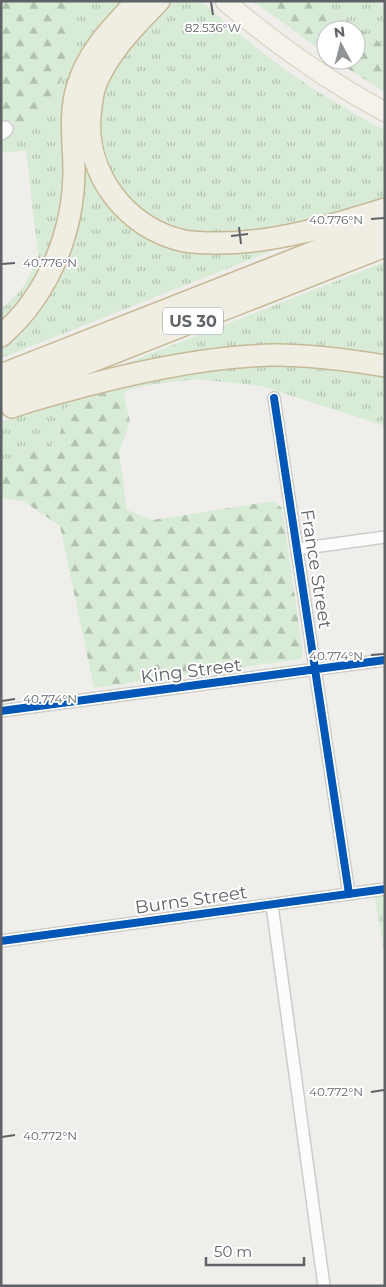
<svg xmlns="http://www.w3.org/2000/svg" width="386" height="1287" font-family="Montserrat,sans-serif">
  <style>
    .grass { fill: url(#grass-tufts) }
    .forest { fill: url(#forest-firs) }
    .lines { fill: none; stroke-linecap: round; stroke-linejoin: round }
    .minor-casing { stroke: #cbcccc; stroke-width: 14 }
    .tertiary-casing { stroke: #cbcccc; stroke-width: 18 }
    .primary-casing { stroke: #d7ceb8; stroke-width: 21 }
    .motorway-casing { stroke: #c8b996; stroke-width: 24 }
    .minor { stroke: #fdfcfc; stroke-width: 11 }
    .tertiary { stroke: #fdfcfc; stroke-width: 15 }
    .primary { stroke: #f4f2e9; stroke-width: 19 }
    .motorway { stroke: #f0ede3; stroke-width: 21 }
    .cycleway-casing { stroke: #fff; stroke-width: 11 }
    .cycleway { stroke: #0057b8; stroke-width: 8 }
    .ticks { fill: none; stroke: #5f6368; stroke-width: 2 }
    .labels { text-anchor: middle; stroke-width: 4; stroke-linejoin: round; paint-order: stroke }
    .shield { fill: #fff; stroke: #8f9295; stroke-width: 1 }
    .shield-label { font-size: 16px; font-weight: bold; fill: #5f6368 }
    .street-label { font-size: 18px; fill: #5f6368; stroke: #fff }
    .ticks-label { font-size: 12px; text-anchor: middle; fill: #5f6368; stroke: #fff; stroke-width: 4; stroke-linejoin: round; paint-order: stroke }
  </style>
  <defs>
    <pattern id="grass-tufts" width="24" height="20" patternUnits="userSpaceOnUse" patternTransform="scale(1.25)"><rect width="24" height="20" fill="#d8ebd6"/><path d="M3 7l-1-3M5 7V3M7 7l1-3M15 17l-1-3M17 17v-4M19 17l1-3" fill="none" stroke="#b2c2b1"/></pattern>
    <pattern id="forest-firs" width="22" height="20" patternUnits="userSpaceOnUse" patternTransform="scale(1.25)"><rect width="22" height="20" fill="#d8ebd6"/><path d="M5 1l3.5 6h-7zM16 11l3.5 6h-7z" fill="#b2c2b1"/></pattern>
  </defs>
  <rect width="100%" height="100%" fill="#efeeea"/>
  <!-- grass -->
  <path class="grass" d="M71,1H122L94,34L65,131L62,216L42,272L1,326V310L21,290L31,273L38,255L26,150L1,153V143L54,98L71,55Z
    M170,1H201C230,26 259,51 290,73C320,94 352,113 385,130V198L342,210L270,229L244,234L171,231L148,217L117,188L100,148L99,100L124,50Z
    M321,1H374L385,8V46Z
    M81,153L138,230L287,245L1,358V346L32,316Z
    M385,262V358L124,370L122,365Z
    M276,363L385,374V426L261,386L198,379L162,383L127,390L125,385L187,371Z
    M95,394L66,408L58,442L1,461V422Z
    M385,891V959L374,892Z"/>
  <!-- forest -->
  <path class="forest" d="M1,1H71V55L54,98L14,132V123L6,119L1,121Z
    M253,1H321L385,46V92L334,60H356V30H326V54Z
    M125,385L127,390L124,395L130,422L119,452L127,510L153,520L274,501L282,508L303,653L300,659L94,688L60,526L23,501L1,498V461L58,442L62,425L61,413C79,398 103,392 125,385Z"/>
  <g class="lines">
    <defs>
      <path id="minor" d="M274,398L349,894
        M298,549L385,537
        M1,711L385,660
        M272,905L324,1286
        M1,941L385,889"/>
      <path id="tertiary" d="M1,132L5,129"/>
      <path id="primary" d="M225,1C274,43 328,81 385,112"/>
      <path id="motorway" d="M159,1C134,27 108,52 95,86C92,95 91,106 90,116C85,174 127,229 184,241C195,243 207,243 218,243C274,243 331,226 385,209
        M1,336C12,326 23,315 32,302C59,264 74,218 74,171C74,143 69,115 77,88C87,52 112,28 137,1
        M1,375L385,224
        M1,397L385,246
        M12,407C37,398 63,392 88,385C149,369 212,356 275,355C312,355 349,360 385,366"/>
    </defs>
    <!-- minor casing -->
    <use href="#minor" class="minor-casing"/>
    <!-- tertiary casing -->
    <use href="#tertiary" class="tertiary-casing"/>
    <!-- primary casing -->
    <use href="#primary" class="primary-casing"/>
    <!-- motorway casing -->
    <use href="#motorway" class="motorway-casing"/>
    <!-- minor -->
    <use href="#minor" class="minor"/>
    <!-- tertiary -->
    <use href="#tertiary" class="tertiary"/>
    <!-- primary -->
    <use href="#primary" class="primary"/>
    <!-- motorway -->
    <use href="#motorway" class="motorway"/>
    <defs>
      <path id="cycleway" d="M274,398L349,894
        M1,711L385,660
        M1,941L385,889"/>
    </defs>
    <!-- cycleway casing -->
    <use href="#cycleway" class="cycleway-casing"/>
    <!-- cycleway -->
    <use href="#cycleway" class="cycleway"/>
  </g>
  <!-- ticks -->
  <path class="ticks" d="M211,2L213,15M371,219L384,218M239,227L241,244M231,236L248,234M2,264L15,263M371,655L384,654M2,701L15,699M371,1092L384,1090M2,1137L15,1135"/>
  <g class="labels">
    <!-- shield labels -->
    <rect class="shield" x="163" y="307.5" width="60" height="27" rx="4"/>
    <g class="shield-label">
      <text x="193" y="327">US 30</text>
    </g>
    <!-- street labels -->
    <g class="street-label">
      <text transform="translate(316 569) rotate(81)" y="6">France Street</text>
      <text transform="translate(191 671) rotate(-7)" y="6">King Street</text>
      <text transform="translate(191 900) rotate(-8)" y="6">Burns Street</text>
    </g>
  </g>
  <g class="ticks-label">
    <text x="213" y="32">82.536°W</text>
    <text x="336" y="224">40.776°N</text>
    <text x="50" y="267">40.776°N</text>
    <text x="336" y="660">40.774°N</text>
    <text x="50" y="703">40.774°N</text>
    <text x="336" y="1096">40.772°N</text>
    <text x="50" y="1140">40.772°N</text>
  </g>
  <!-- border -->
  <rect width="386" height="1287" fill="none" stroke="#5f6368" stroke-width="5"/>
  <!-- north arrow -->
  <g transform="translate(341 45) rotate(353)"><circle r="24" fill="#ffffff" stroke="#bfc1c3"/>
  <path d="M0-4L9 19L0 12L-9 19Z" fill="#919496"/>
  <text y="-8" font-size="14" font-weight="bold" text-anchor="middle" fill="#5f6368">N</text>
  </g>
  <!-- scale -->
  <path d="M206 1257v8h98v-8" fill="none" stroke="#5f6368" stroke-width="2.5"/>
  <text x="214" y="1257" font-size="15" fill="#5f6368" stroke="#ffffff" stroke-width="4" paint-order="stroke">50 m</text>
</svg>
